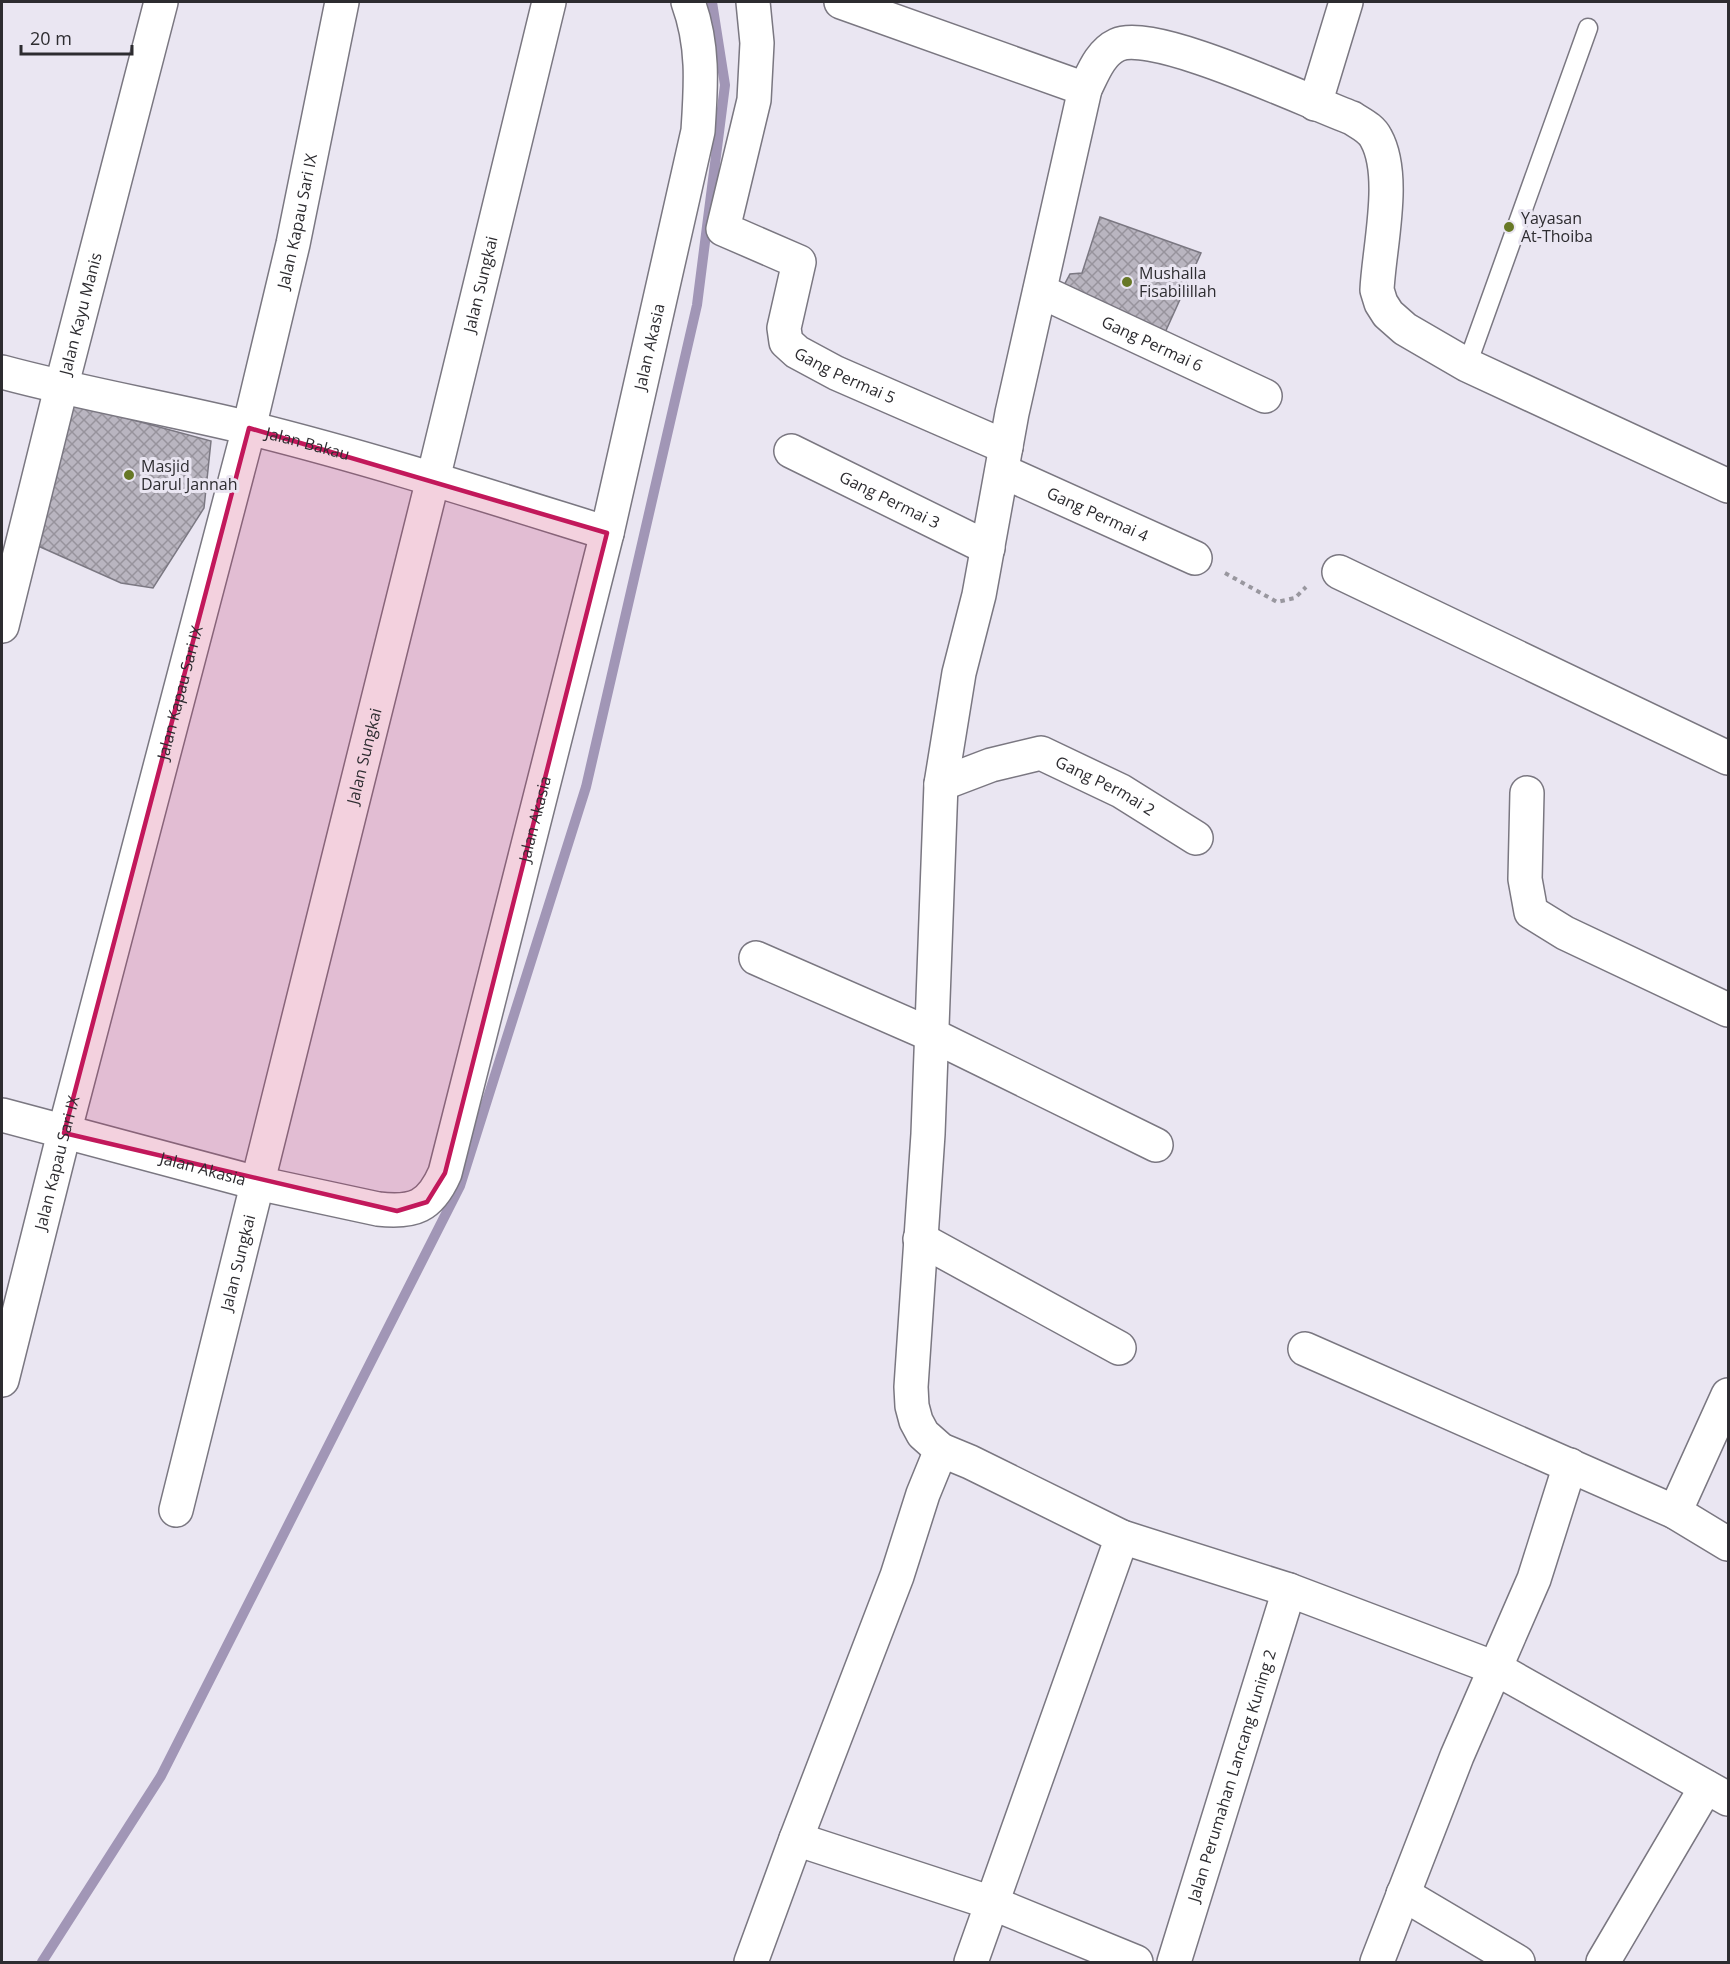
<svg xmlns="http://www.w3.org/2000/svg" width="1730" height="1964" font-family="'Open Sans',sans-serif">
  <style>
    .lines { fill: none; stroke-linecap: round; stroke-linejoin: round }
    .stream { stroke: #a196b6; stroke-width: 10 }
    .building { fill: url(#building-cross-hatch); stroke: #7b7882; stroke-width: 1.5 }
    .service-casing { stroke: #7a7781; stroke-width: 21 }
    .minor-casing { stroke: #7a7781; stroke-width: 36 }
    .path { stroke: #99979f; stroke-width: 4; stroke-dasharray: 4.5 4.5; stroke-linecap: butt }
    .service { stroke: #fff; stroke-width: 18 }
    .minor { stroke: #fff; stroke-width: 33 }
    .marked { fill: #c2185b; fill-opacity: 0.2; stroke: #c2185b; stroke-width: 4.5; stroke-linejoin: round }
    .poi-dot { fill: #677826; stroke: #eae6f2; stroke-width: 2 }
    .labels { text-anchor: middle; stroke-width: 6; stroke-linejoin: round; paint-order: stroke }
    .poi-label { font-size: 16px; fill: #2d2c30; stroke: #eae6f2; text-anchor: start }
    .street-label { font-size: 16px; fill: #2d2c30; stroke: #eae6f2 }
  </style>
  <defs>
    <pattern id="building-cross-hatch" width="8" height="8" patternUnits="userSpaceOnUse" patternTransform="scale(1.5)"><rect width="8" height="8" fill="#b9b5c0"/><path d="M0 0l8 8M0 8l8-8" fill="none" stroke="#97939c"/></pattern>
  </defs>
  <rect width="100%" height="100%" fill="#eae6f2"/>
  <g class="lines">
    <!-- stream -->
    <path class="stream" d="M42,1962L161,1776L460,1186L586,787L697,305L725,85L712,2"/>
  </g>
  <!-- building -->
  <path class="building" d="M1100,217L1201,253L1163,337L1061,291L1070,274L1082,273Z
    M74,404L211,441L204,508L153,588L121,583L27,541Z"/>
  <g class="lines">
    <defs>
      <path id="service" d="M1467,365L1588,28"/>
      <g id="minor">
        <path id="s1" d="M753,2L757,43L754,100L723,229L799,262L784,328L786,342L797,352L836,373L1006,447"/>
        <path d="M841,2L1085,89"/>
        <path d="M1315,104L1346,2"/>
        <path id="s2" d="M1040,291L1265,396"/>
        <path id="s3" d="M2,372C83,394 167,408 249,428C370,458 488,496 607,533"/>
        <path id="s4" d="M791,451L988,548"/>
        <path id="s5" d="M1002,471L1195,558"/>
        <path d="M1728,486L1467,365L1405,329L1388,314L1381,303L1377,290C1379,247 1397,176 1376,138C1371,128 1361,124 1352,118C1308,102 1154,28 1117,45C1100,53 1093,73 1085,89L1012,413L979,595L959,673L941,784L928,1134L911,1387L912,1406L916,1421L923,1434L941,1450L970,1462L1122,1537L1289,1590L1495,1668L1728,1799"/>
        <path d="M1339,572L1728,758"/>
        <path id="s6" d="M2,626L61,388L161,2"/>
        <path id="s7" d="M941,784L991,765L1041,753L1121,791L1196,838"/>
        <path d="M1527,793L1525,879L1531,912L1565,933L1728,1010"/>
        <path d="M756,958L932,1035L1156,1145"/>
        <path id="s8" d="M2,1115L257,1183L378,1209C414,1213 430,1207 445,1173L607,533L698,131C701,86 704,45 688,2"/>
        <path d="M920,1239L1119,1348"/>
        <path d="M1305,1349L1675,1512L1728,1544"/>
        <path id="s9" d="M2,1380L64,1133L249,428L293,244L342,2"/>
        <path id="s10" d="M176,1510L433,479L549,2"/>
        <path d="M1675,1512L1728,1395"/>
        <path d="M796,1839L992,1903L1136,1962"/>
        <path d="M1403,1894L1518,1962"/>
        <path d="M751,1962L796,1839L897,1576L923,1494L941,1450"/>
        <path d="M971,1962L1122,1537"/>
        <path id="s11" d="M1174,1962L1289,1590"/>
        <path d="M1377,1962L1457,1756L1534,1579L1570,1465"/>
        <path d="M1603,1962L1706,1787"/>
      </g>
    </defs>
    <!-- service casing -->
    <use href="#service" class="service-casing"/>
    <!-- minor casing -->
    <use href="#minor" class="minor-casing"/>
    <!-- path -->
    <path class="path" d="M1225,573L1277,602L1295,598L1306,587"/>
    <!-- service -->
    <use href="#service" class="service"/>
    <!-- minor -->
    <use href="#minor" class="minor"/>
  </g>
  <!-- marked area -->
  <path class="marked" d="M249,428L607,533L445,1173L427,1202L397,1211L64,1133Z"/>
  <!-- markers -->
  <g class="poi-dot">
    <circle cx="1509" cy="227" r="6"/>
    <circle cx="1127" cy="282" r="6"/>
    <circle cx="129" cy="475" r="6"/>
  </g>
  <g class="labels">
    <!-- poi labels -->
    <g class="poi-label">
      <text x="1521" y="224">Yayasan<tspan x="1521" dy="18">At-Thoiba</tspan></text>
      <text x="1139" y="279">Mushalla<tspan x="1139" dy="18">Fisabilillah</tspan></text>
      <text x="141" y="472">Masjid<tspan x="141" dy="18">Darul Jannah</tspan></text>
    </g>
    <!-- street labels -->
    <g class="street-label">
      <text dy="6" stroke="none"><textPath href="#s9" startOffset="1196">Jalan Kapau Sari IX</textPath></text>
      <text dy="6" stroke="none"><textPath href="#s10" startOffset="1263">Jalan Sungkai</textPath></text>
      <text dy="6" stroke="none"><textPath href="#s6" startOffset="322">Jalan Kayu Manis</textPath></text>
      <text dy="6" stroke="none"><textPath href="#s2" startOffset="124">Gang Permai 6</textPath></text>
      <text dy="6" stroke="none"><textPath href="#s8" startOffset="1323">Jalan Akasia</textPath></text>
      <text dy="6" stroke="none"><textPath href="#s1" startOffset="464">Gang Permai 5</textPath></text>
      <text dy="6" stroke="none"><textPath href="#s3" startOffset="314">Jalan Bakau</textPath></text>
      <text dy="6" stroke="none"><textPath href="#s4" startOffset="110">Gang Permai 3</textPath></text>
      <text dy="6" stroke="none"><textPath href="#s5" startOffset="105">Gang Permai 4</textPath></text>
      <text dy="6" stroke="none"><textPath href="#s9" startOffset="710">Jalan Kapau Sari IX</textPath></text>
      <text dy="6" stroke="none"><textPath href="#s10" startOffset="777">Jalan Sungkai</textPath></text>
      <text dy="6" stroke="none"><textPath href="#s7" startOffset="177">Gang Permai 2</textPath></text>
      <text dy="6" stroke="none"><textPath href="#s8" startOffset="837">Jalan Akasia</textPath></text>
      <text dy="6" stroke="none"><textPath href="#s9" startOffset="224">Jalan Kapau Sari IX</textPath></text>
      <text dy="6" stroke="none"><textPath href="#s8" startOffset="208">Jalan Akasia</textPath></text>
      <text dy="6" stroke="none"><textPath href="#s10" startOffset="255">Jalan Sungkai</textPath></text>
      <text dy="6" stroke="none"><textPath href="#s11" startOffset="195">Jalan Perumahan Lancang Kuning 2</textPath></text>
    </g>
  </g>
  <!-- border -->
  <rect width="1730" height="1964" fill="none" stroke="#2d2c30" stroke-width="6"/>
  <!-- scale -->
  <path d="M21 45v9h111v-9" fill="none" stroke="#2d2c30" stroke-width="3"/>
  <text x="30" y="45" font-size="18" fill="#2d2c30" stroke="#eae6f2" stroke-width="4.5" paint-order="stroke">20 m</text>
</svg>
